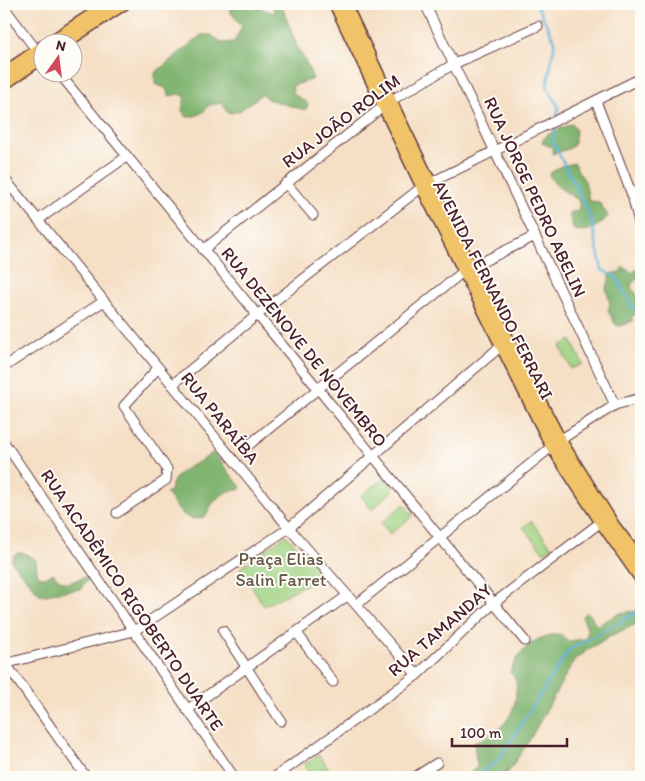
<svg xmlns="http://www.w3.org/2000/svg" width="645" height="781" font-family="Itim,sans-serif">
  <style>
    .green { fill: #a0d282; stroke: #757856 }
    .forest { fill: #80b470; stroke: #656a4e }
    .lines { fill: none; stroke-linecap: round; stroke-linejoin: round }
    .stream { stroke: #5bb1d8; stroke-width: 2.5 }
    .minor-casing { stroke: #643c42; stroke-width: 11 }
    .major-casing { stroke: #643c42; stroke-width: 14 }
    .minor { stroke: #fff; stroke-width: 9 }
    .major { stroke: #f0c369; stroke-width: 11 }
    .labels { text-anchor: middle; stroke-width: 4; stroke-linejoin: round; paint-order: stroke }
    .street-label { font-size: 18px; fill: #4a1f2b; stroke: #fdfcf7 }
    .park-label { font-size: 18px; fill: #645545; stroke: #fdfcf7 }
  </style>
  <rect width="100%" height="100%" fill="#fdfcf7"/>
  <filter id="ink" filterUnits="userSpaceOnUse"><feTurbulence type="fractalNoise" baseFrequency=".02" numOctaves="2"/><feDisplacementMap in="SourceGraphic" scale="10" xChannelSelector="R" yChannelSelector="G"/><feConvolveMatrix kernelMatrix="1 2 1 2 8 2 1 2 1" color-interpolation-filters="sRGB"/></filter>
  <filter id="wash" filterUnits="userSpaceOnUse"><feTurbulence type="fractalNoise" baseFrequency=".0096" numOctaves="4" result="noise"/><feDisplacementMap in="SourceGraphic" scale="20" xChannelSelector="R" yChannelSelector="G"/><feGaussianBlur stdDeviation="1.12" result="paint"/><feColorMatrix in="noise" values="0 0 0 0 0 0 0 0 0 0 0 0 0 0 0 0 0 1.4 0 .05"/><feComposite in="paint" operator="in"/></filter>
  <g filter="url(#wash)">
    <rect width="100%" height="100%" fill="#f5dfc5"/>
    <!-- green -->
    <path class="green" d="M571,340L583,364L571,369L560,346Z
      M384,478L395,489L372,510L361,496Z
      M404,504L413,516L390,534L381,523Z
      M531,521L552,547L544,553L523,527Z
      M286,535L324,575L264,606L240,568Z
      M319,755L334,777H312L304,765Z"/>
    <!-- forest -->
    <path class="forest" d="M228,4H255L258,7L273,13L275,11L271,4H281L298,49L305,60L313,79L292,86L294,94L307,103L308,106L305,110L267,99L262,94L241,110L231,113L227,112L221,103L209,105C203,114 197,116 187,117L182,111L185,96L178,94L171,96L168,95L166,88L155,84V73L201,35H211L222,43L234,42L242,26L231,13Z
      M571,124L573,125L576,130L574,145L568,149L553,154L552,147L542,143C545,132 560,129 571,124Z
      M575,163L578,171L585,181L589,201L599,202L608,216C599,227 588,233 574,230L569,214L579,209V201C568,192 554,188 549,174L561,166Z
      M623,267L633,273L636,269L641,268V275H637V279L632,283L631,288L641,298V314L631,316L633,321L620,326L616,325L608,311L610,304L606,288L609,282V274L620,272Z
      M211,453L214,454L241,487L239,490C225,488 210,503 206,516C185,526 177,507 166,493L170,491C176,465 197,468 211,453Z
      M19,553H24L36,560L37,572L40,577H45L53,573L59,580L68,583L85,577L88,581L83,584L81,589L51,593L47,595L39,594L11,561L14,555Z
      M641,607V622L612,635L589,649L573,662L529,741L505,777H465L477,767L474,743C499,731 516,720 516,690C517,683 516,678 510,672C520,650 534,636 559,634L568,641L585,639C590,631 585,624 582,616L586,612L591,616L596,626L620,613L636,611Z"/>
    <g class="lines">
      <!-- stream -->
      <path class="stream" d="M536,4L555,41L547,86L559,108L557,116
        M555,124L553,142L590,215L602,270L616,277L632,307L641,312
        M475,777L498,760L569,650L641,610"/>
    </g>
  </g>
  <g filter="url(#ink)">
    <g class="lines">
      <defs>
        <path id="minor" d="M425,4L615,405
          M4,7L37,51
          M58,72L525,641
          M596,101L632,195L641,230
          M4,178L289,528L417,675
          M286,183L313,215
          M38,220L126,157
          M203,250L390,101L454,64L538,26
          M4,367L104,301
          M172,385L257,315L422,187L641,78
          M4,442L234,777
          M245,448L464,271L535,236
          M117,513L166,480L167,469L124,406L158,368
          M356,605L560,440L615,405L641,398
          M223,631L281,721
          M297,633L333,682
          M4,661L86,777
          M4,664L134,631L289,528L501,346
          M187,710L347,596
          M275,777L417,675L494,603L601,522
          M415,777L437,763"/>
        <path id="major" d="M335,4L422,187L552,447L601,522L641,579
          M345,4L396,112L471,267L560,440L614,526L641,561
          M50,42L108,4
          M66,42L124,4
          M4,73L42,47
          M4,84L42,58"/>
      </defs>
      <!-- minor casing -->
      <use href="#minor" class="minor-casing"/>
      <!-- major casing -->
      <use href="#major" class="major-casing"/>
      <!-- minor -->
      <use href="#minor" class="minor"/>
      <!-- major -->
      <use href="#major" class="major"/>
    </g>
  </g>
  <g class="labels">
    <!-- street labels -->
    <g class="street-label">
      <text transform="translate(341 121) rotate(-37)" y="6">RUA JOÃO ROLIM</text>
      <text transform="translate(535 197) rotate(65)" y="6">RUA JORGE PEDRO ABELIN</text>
      <text transform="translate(493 290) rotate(63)" y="6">AVENIDA FERNANDO FERRARI</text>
      <text transform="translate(304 347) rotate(51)" y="6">RUA DEZENOVE DE NOVEMBRO</text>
      <text transform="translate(220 418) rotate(51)" y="6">RUA PARAÍBA</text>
      <text transform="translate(132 600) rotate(56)" y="6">RUA ACADÊMICO RIGOBERTO DUARTE</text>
      <text transform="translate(440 630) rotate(-41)" y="6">RUA TAMANDAY</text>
    </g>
    <!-- park labels -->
    <g class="park-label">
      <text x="281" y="565">Praça Elias<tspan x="281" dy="21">Salin Farret</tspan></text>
    </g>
  </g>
  <!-- margin -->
  <rect width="645" height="781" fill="none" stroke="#fdfcf7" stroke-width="20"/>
  <!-- north arrow -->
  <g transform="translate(58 58) rotate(14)"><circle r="24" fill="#fdfcf7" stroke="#b5a4a5"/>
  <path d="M0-4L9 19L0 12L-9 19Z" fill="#d1495b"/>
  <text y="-8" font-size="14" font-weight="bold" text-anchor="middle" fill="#4a1f2b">N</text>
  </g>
  <!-- scale -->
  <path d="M452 738v8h115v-8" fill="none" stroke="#4a1f2b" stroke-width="2.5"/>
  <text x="460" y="738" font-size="15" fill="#4a1f2b" stroke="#fdfcf7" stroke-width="4" paint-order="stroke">100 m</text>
</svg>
